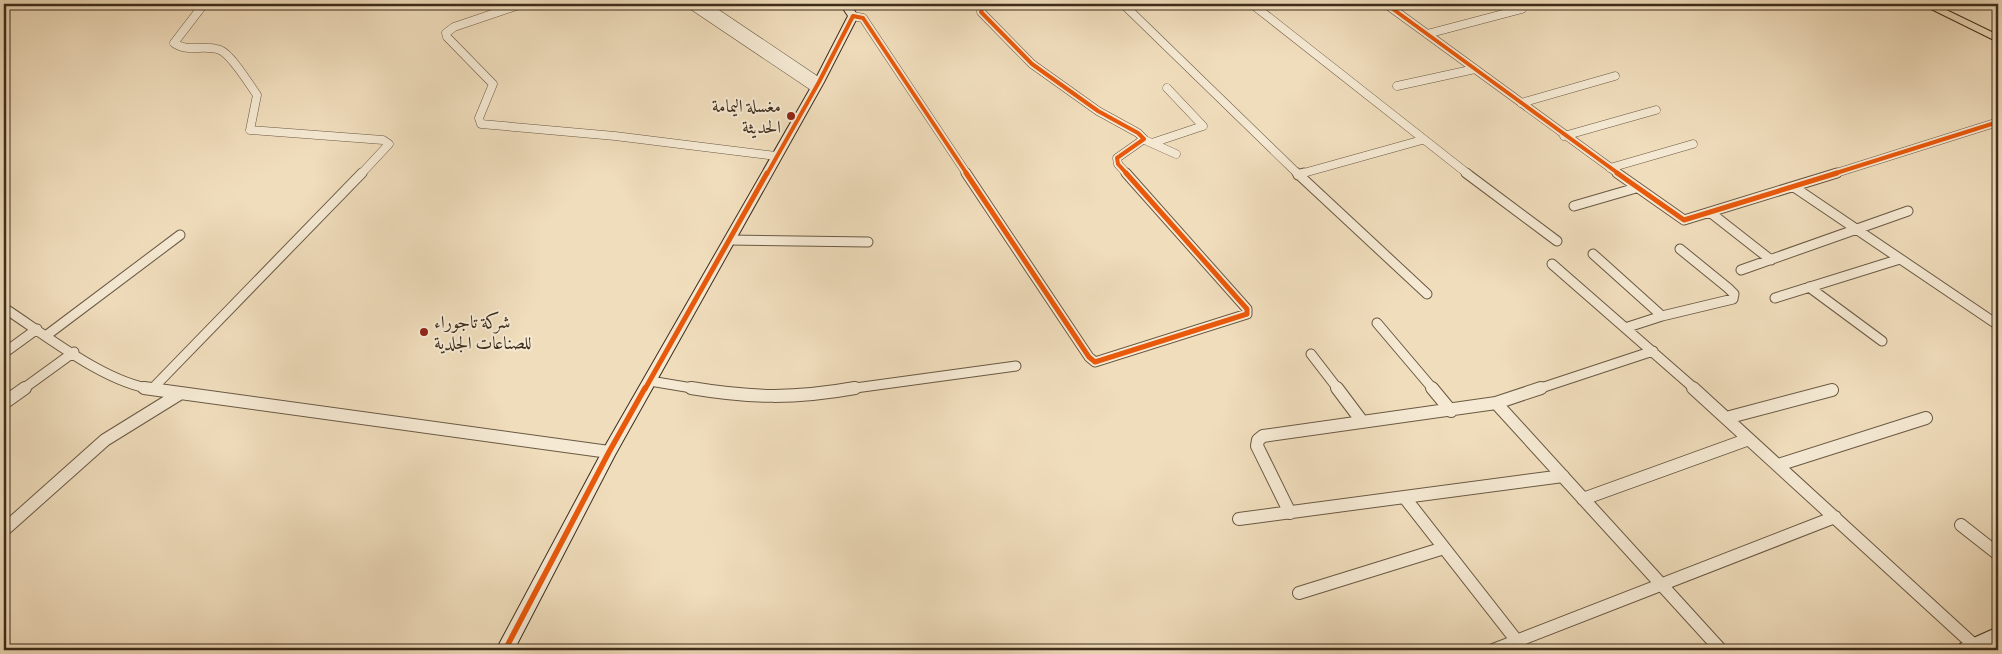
<svg xmlns="http://www.w3.org/2000/svg" width="2002" height="654" font-family="'IM FELL Great Primer',Amiri,serif">
  <style>
    .lines { fill: none; stroke-linecap: round; stroke-linejoin: round }
    .street-far2-casing { stroke: #6a5943; stroke-width: 9 }
    .street-far1-casing { stroke: #6a5943; stroke-width: 11 }
    .street-casing { stroke: #6a5943; stroke-width: 14 }
    .secondary-casing { stroke: #3d2d1b; stroke-width: 2 }
    .primary-casing { stroke: #3d2d1b; stroke-width: 2 }
    .street-far2 { stroke: #f5e9d3; stroke-width: 8 }
    .street-far1 { stroke: #f5e9d3; stroke-width: 9 }
    .street { stroke: #f5e9d3; stroke-width: 12 }
    .secondary { fill: #f5e9d3; fill-rule: evenodd }
    .primary { fill: #f0ddbc; fill-rule: evenodd }
    .cycleway-far2-casing { stroke: #f5e9d3; stroke-width: 6 }
    .cycleway-far1-casing { stroke: #f5e9d3; stroke-width: 8 }
    .cycleway-casing { stroke: #f5e9d3; stroke-width: 9 }
    .cycleway-far2 { stroke: #e8590c; stroke-width: 4 }
    .cycleway-far1 { stroke: #e8590c; stroke-width: 5 }
    .cycleway { stroke: #e8590c; stroke-width: 5.5 }
    .poi-dot { fill: #8f2418; stroke: #f5e9d3; stroke-width: 2 }
    .labels { text-anchor: middle; stroke-width: 4; stroke-linejoin: round; paint-order: stroke }
    .poi-label { font-size: 18px; fill: #3d2d1b; stroke: #f5e9d3; text-anchor: end }
  </style>
  <rect width="100%" height="100%" fill="#f0ddbc"/>
  <filter id="stains"><feTurbulence type="fractalNoise" baseFrequency=".004" numOctaves="4"/><feColorMatrix values="0 0 0 0 .2 0 0 0 0 .09 0 0 0 0 .02 0 0 0 .5 -.17"/></filter>
  <radialGradient id="worn" r=".72"><stop offset=".6" stop-color="#630" stop-opacity="0"/><stop offset="1" stop-color="#630" stop-opacity=".3"/></radialGradient>
  <g class="lines">
    <defs>
      <path id="street-far2" d="M204,4L174,43C188,53 204,44 220,50C232,55 249,84 257,95L250,130L383,140L389,144L361,174
        M522,4L454,27L446,33L447,37L493,84L479,118L481,124L615,136L776,156
        M690,4L815,88
        M703,4L819,82
        M983,4L981,12L1032,64L1098,111L1138,133L1144,139L1117,158L1118,164L1127,174
        M1123,4L1298,174
        M1252,4L1468,174
        M1386,4L1619,174
        M853,16L863,18L967,174
        M1427,34L1522,9
        M1397,86L1475,69
        M1521,103L1615,76
        M1564,136L1656,110
        M1147,141L1176,154
        M1152,143L1203,126L1167,88
        M1610,168L1693,144
        M1300,174L1422,140
        M1833,174L1998,122"/>
      <path id="street-far1" d="M966,173L1089,357L1095,362L1247,314V309L1126,173
        M1297,173L1427,294
        M1466,173L1557,241
        M1617,173L1684,220L1837,173
        M1298,175L1304,173
        M1794,187L1998,325
        M1574,206L1636,188
        M1711,213L1771,260
        M729,240L868,242
        M1593,254L1662,316
        M1552,264L1695,389
        M1741,270L1908,211
        M1809,287L1882,341
        M1775,298L1900,259
        M4,308C46,335 105,383 153,389
        M1377,323L1433,389
        M1625,328L1662,316L1733,299L1734,294L1728,288L1680,249
        M47,335L180,235
        M4,353L37,329
        M1311,354L1338,389
        M650,381L698,389
        M23,389L74,352
        M152,389L362,173
        M848,389L1016,366
        M1538,389L1653,351"/>
      <path id="street" d="M144,388L609,452
        M691,388C751,398 794,399 855,388
        M1337,388L1361,420
        M1432,388L1451,411
        M1693,388L1975,646
        M4,403L25,388
        M1496,403L1721,650
        M1726,418L1832,390
        M1778,465L1926,418
        M1405,498L1524,650
        M1583,499L1749,439
        M1290,513L1257,446L1258,440L1263,436L1496,403L1541,388
        M1239,519L1563,476
        M1961,525L1998,554
        M4,530L105,440L181,393
        M1299,593L1444,548
        M1493,650L1835,517"/>
      <path id="secondary" d="M840,4H850L858,16L824,82L615,455L514,650H496L604,448L814,82L848,16Z
        M1998,627V643L1984,650H1957L1960,644Z"/>
      <path id="primary" d="M1921,4H1934L1998,35V42Z"/>
    </defs>
    <!-- street-far2 casing -->
    <use href="#street-far2" class="street-far2-casing"/>
    <!-- street-far1 casing -->
    <use href="#street-far1" class="street-far1-casing"/>
    <!-- street casing -->
    <use href="#street" class="street-casing"/>
    <!-- secondary casing -->
    <use href="#secondary" class="secondary-casing"/>
    <!-- primary casing -->
    <use href="#primary" class="primary-casing"/>
    <!-- street-far2 -->
    <use href="#street-far2" class="street-far2"/>
    <!-- street-far1 -->
    <use href="#street-far1" class="street-far1"/>
    <!-- street -->
    <use href="#street" class="street"/>
    <!-- secondary -->
    <use href="#secondary" class="secondary"/>
    <!-- primary -->
    <use href="#primary" class="primary"/>
    <defs>
      <path id="cycleway-far2" d="M983,4L981,12L1032,64L1098,111L1138,133L1144,139L1117,158L1118,164L1127,174
        M1386,4L1619,174
        M767,174L819,82L853,16L863,18L967,174
        M1833,174L1998,122"/>
      <path id="cycleway-far1" d="M966,173L1089,357L1095,362L1247,314V309L1126,173
        M1617,173L1684,220L1837,173
        M645,389L767,173"/>
      <path id="cycleway" d="M505,650L609,452L645,388"/>
    </defs>
    <!-- cycleway-far2 casing -->
    <use href="#cycleway-far2" class="cycleway-far2-casing"/>
    <!-- cycleway-far1 casing -->
    <use href="#cycleway-far1" class="cycleway-far1-casing"/>
    <!-- cycleway casing -->
    <use href="#cycleway" class="cycleway-casing"/>
    <!-- cycleway-far2 -->
    <use href="#cycleway-far2" class="cycleway-far2"/>
    <!-- cycleway-far1 -->
    <use href="#cycleway-far1" class="cycleway-far1"/>
    <!-- cycleway -->
    <use href="#cycleway" class="cycleway"/>
  </g>
  <!-- markers -->
  <g class="poi-dot">
    <circle cx="791" cy="116" r="5"/>
    <circle cx="424" cy="332" r="5"/>
  </g>
  <g class="labels">
    <!-- poi labels -->
    <g class="poi-label">
      <text x="781" y="112">مغسلة اليمامة<tspan x="781" dy="21">الحديثة</tspan></text>
      <text x="434" y="328" text-anchor="start">شركة تاجوراء<tspan x="434" dy="21">للصناعات الجلدية</tspan></text>
    </g>
  </g>
  <!-- margin -->
  <rect width="2002" height="654" fill="none" stroke="#f0ddbc" stroke-width="20"/>
  <rect x="5" y="5" width="1992" height="644" fill="none" stroke="#3d2d1b" stroke-width="2.5"/>
  <rect x="10" y="10" width="1982" height="634" fill="none" stroke="#3d2d1b"/>
  <rect width="100%" height="100%" filter="url(#stains)"/>
  <rect width="100%" height="100%" fill="url(#worn)"/>
</svg>
